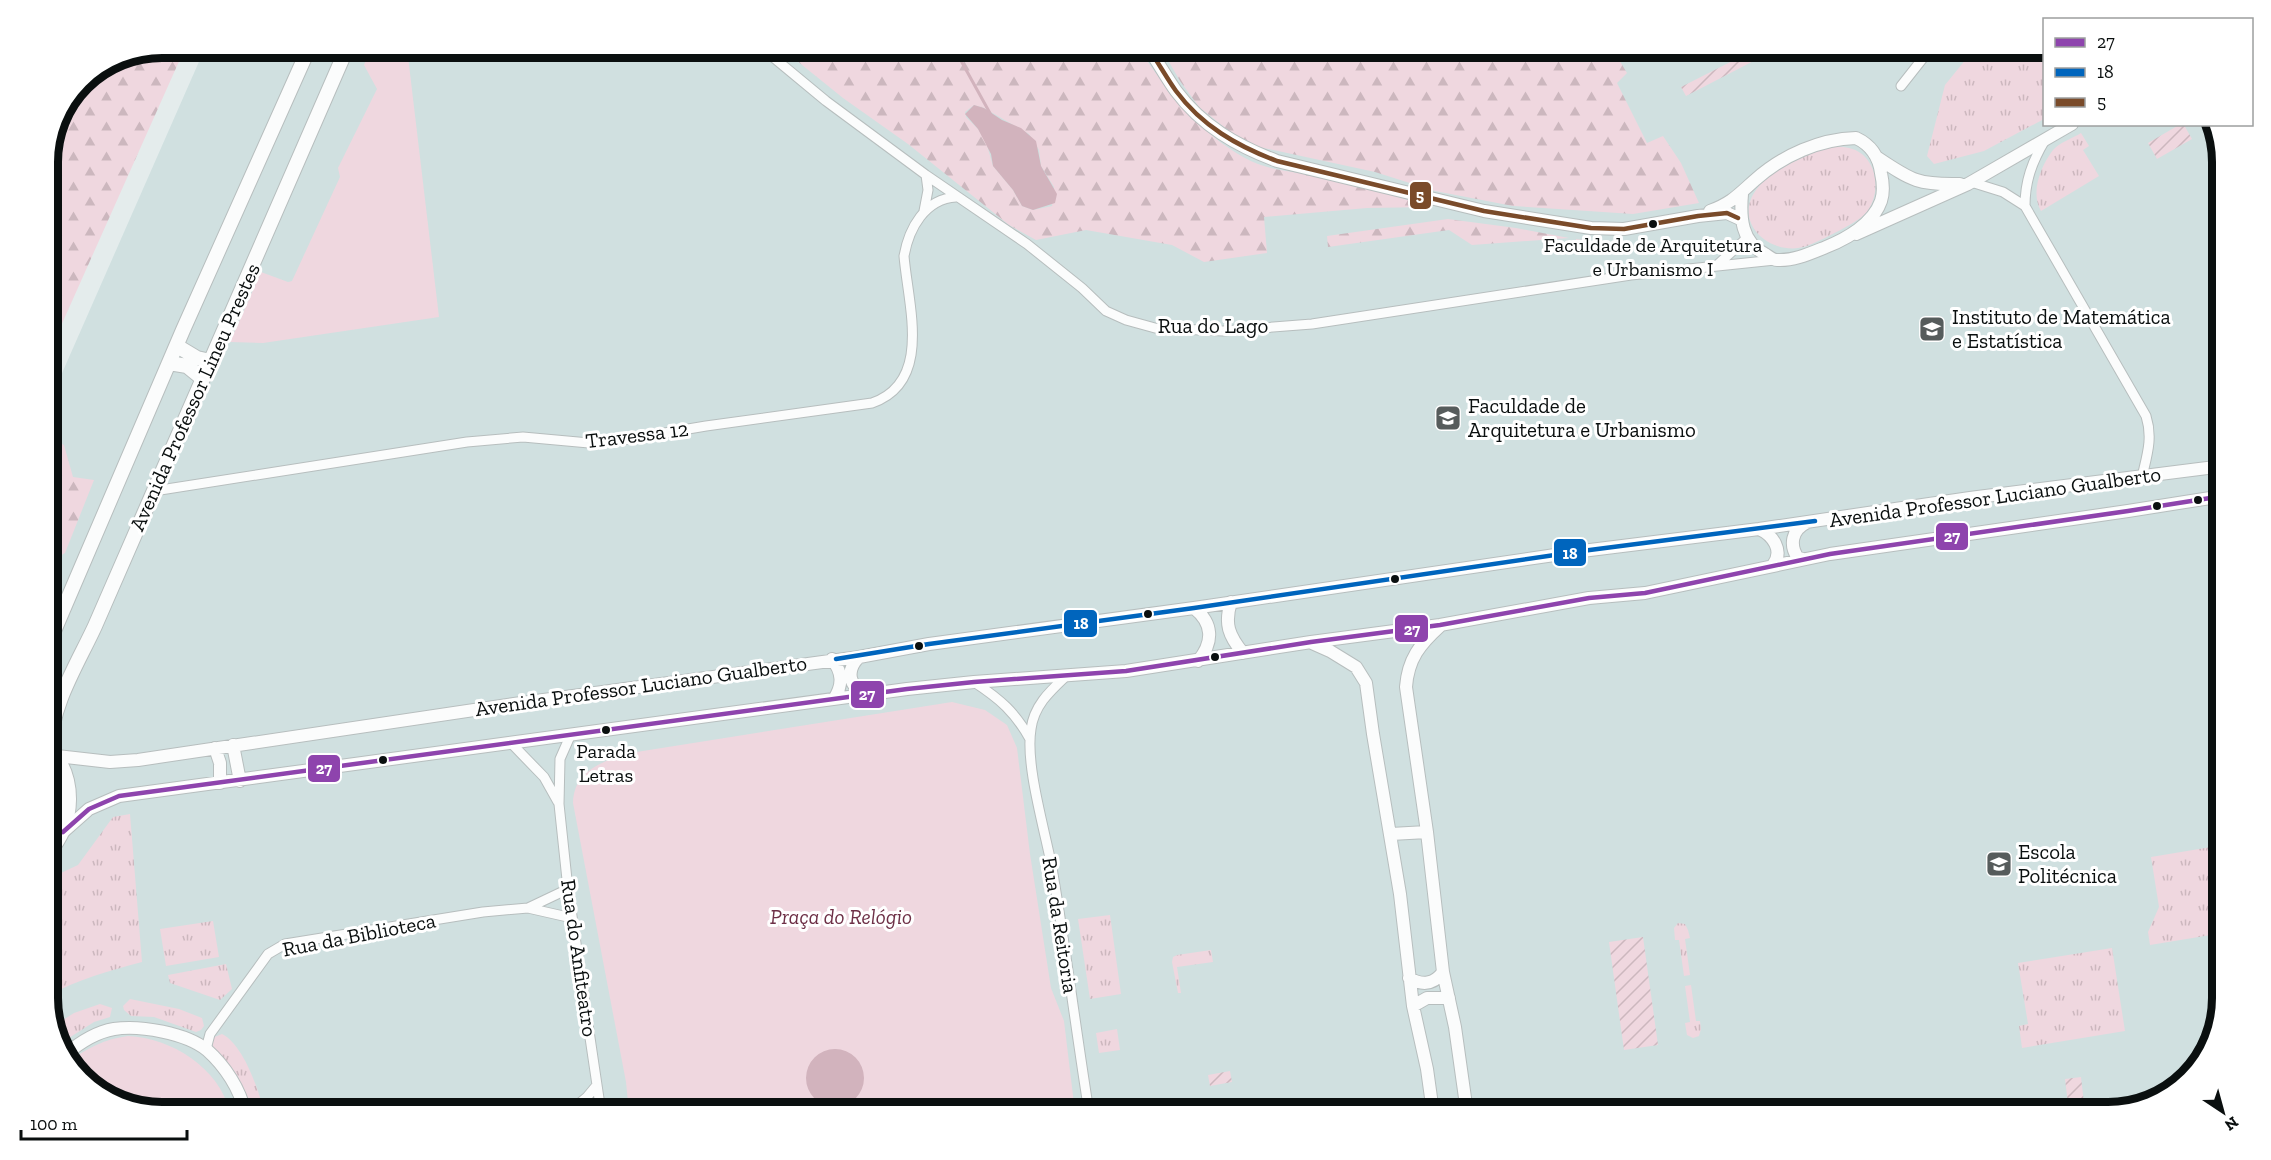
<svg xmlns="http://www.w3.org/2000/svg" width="2271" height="1160" font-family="'Zilla Slab',serif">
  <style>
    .built { fill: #d0e0e0 }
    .grass { fill: url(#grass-tufts) }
    .forest { fill: url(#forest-firs); fill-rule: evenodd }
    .park { fill: #efd7df }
    .garden { fill: url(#garden-furrows) }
    .water { fill: #d2b3bd }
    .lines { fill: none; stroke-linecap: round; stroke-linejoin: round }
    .stream { stroke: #d2b3bd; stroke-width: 3 }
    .minor-casing { stroke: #b7bebe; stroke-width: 11 }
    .tertiary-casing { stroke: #b7bebe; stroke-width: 14 }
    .secondary-casing { stroke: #b7bebe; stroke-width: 16 }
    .minor { stroke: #fbfcfc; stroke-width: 9 }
    .tertiary { stroke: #fbfcfc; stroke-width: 12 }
    .secondary { stroke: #fbfcfc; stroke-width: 14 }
    .bus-1-casing { stroke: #fff; stroke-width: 9 }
    .bus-2-casing { stroke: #fff; stroke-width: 9 }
    .bus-3-casing { stroke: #fff; stroke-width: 9 }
    .bus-1 { stroke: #8e44ad; stroke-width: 4.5 }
    .bus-2 { stroke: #0065bd; stroke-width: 4.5 }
    .bus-3 { stroke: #7a4b2a; stroke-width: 4.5 }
    .bus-dot { fill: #0a0f0f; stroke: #fff; stroke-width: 2 }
    .labels { text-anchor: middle; stroke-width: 6; stroke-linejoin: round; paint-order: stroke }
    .bus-label { font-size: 20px; fill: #0a0f0f; stroke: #fff }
    .poi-label { font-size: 21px; fill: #0a0f0f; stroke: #fff; text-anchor: start }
    .street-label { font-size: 21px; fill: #0a0f0f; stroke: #fff }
    .park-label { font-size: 21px; font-style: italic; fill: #6e3047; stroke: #fff }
    .rim { fill: none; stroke: #0a0f0f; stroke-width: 8 }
    .line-badge { stroke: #fff; stroke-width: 2 }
    .badge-label { font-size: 16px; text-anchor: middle; font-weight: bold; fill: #fff }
  </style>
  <defs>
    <pattern id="grass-tufts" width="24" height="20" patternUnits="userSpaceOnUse" patternTransform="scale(1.5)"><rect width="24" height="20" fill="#efd7df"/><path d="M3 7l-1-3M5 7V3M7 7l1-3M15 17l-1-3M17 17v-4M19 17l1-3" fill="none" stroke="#ccb7be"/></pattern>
    <pattern id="forest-firs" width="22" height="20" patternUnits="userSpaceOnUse" patternTransform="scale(1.5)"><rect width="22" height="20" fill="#efd7df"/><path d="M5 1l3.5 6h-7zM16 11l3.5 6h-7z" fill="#ccb7be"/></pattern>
    <pattern id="garden-furrows" width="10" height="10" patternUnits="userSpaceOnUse" patternTransform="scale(1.5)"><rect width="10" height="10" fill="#efd7df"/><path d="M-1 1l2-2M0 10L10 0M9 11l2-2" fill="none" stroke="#ccb7be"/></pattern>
  </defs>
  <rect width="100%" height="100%" fill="#e4ecec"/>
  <!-- built -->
  <path class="built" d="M205,48H2044V124L2212,125L2223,156V997L2211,1048L2172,1093L2109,1112H163L112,1100L68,1061L48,1005V405Z"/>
  <!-- grass -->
  <path class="grass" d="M1975,48H2044V119L1984,151L1934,164L1927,156L1945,85Z
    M2081,133L2089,146L2083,150L2099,176L2041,211C2030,192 2041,166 2053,150C2059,143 2073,138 2081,133Z
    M1826,147C1833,147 1842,146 1849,148C1879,155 1883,196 1864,215C1856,223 1818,242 1807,246C1771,258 1732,223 1756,190C1771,169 1803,158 1826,147Z
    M1576,239L1600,242L1601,247L1598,250L1576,253Z
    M130,814L142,962C109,971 78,979 48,996V879L78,865L113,817Z
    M2223,845V933L2150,945L2148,932L2159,907L2151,857Z
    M1110,915L1121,994L1090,999L1078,919Z
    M213,921L219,957L166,966L160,929Z
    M1678,923L1685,924L1688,930L1690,938L1685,939L1690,975L1684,976L1679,940H1675L1674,928Z
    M2112,948L2125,1031L2022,1048L2019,1026L2028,1024L2018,963Z
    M1211,950L1213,962L1177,967L1181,993H1178L1172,962L1173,957L1177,955Z
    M226,964L232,989L220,1000L170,983L168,975Z
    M1691,985L1696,1021H1700L1701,1029L1699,1036L1693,1038L1687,1035L1685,1023L1690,1022L1685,986Z
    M130,999L179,1009L202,1018L204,1026L201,1030L196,1032L154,1017L131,1016L124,1010L123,1006Z
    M100,1004L112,1008L110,1017L94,1022L61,1043L55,1025L74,1013Z
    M1117,1029L1120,1050L1099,1053L1096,1033Z
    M222,1034C243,1044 259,1090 264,1112H251C246,1097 242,1081 232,1068C224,1058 211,1053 212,1038Z"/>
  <!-- forest -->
  <path class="forest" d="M163,48H185L48,355V156L82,81L119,57Z
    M781,48H1138C1168,91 1198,132 1245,158C1269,172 1302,172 1329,178C1363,185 1397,197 1430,207L1367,208L1264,217L1267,253L1204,262L1172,245L1086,230L1036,240L1009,225L908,144L843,98ZM974,105L984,108L1029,134L1039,150L1041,166L1054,187L1052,206L1033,210L1022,206L1013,190L993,166L986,142L978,129L966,117L965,112Z
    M1161,48H1612L1627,73L1617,83L1647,143L1663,136L1681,163L1699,203L1633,214L1513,206L1435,191L1375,172L1259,147L1229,131L1199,107L1180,81Z
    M1448,219L1516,228L1569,238L1472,245L1449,230L1328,247L1327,236Z
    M48,438L64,445L73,477L94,480L65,553L48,563Z"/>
  <!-- park -->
  <path class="park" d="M371,48H407L439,317L263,343L230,342L261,272L288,282L292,281L340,177L338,168L377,89L364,65Z
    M952,702L985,710L1007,725L1017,748L1030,854L1051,988L1064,1021L1075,1112H629L626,1082L573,803C574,772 598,764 624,754Z
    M48,769C56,787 59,808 48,827Z
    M128,1036C172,1038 219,1068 230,1112H163L112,1100L68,1062C87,1048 105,1039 128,1036Z"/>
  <!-- garden -->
  <path class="garden" d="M1758,48H1767L1769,53L1686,96L1681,87Z
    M2179,125H2184L2192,139L2157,159L2148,143Z
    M1643,937L1658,1045L1624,1050L1609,942Z
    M1230,1071L1232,1082L1210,1086L1208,1075Z
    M2081,1077L2085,1112H2069L2065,1079Z"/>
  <!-- water -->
  <path class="water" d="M974,105L984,108L1002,120L1021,128L1036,141L1041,166L1057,194L1055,203L1033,210L1022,206L1013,190L993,166L991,154L978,129L965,114Z
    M806 1078a29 29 0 1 1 58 0a29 29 0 1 1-58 0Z"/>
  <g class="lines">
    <!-- stream -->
    <path class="stream" d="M954,48L991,115"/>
    <defs>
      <path id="minor" d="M762,48L826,101L926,175L1027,244L1082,288L1106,311L1126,320L1155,328L1223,331L1312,324L1631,275L1775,260
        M1901,86L1931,48
        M1971,182L2003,192L2025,206L2146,416C2153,438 2147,455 2142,477
        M2025,206C2025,181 2032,162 2045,140
        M924,211L928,190L926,175
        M1716,266L1747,238
        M154,491L467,442L523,437L589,443L617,441L706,426L872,403C933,382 908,305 904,256C909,228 925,199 956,197
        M1065,677C1049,692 1034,706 1031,729C1025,765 1045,830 1052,868C1066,949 1076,1031 1089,1112
        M974,682C1000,699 1015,712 1030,739
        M571,734L560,759L559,804L568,889L601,1112
        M511,743L544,777L558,802
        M528,908L572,918
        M206,1049L210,1034L268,954L285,944L483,912L528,908L568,889
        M569,1112L587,1097L597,1085"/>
      <path id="tertiary" d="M1148,48C1158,62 1166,77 1176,91C1202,126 1237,146 1277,161L1484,211L1591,228L1624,229L1698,216L1727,213L1740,219
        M1878,158C1912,181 1919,185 1960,184
        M1710,211C1732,203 1739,194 1755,180C1783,155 1820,139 1856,138C1871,145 1879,157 1881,173C1883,182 1884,192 1881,201C1873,224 1846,239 1826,247C1811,253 1794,261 1777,260C1773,260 1768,256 1765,254C1741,242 1740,217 1742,194
        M1856,234L1968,184L2072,124
        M1759,529C1773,535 1784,551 1773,565
        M1803,559L1798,558C1789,545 1792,530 1806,523
        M1231,602C1224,624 1229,636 1243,653
        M1194,608C1213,623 1214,642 1198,661
        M1440,626C1420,644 1408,659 1406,687L1427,832L1443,972L1455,1027L1467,1112
        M1312,643L1330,651L1356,667L1366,683L1373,734L1400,894L1413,1006L1427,1069L1433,1112
        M859,657C845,671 849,687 867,695
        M832,659C843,673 843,685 834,699
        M233,745L240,781
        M215,748L220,763V783
        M57,756L110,762L138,760L514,704L859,657L929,644L1194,608L1582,551L1759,529L1970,498L2223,466
        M63,832L89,809L119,796L907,689L974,682L1126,671L1311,642L1440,625L1589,598L1645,593L1830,554L2128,511L2223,496
        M1391,834L1427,832
        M1409,978C1423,986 1434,984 1443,972
        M1413,1006L1427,998H1449
        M65,1055C79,1043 96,1032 114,1029C140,1025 186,1033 207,1050C225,1066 240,1089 245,1112"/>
      <path id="secondary" d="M177,346L197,358L210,361
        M169,363L187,366L203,379
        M48,645L183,330L309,48
        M48,747C77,776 75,824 48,853
        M50,748C51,705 77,665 95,626L347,48"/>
    </defs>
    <!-- minor casing -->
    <use href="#minor" class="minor-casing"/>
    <!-- tertiary casing -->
    <use href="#tertiary" class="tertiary-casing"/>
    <!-- secondary casing -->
    <use href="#secondary" class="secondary-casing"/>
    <!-- minor -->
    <use href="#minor" class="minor"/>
    <!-- tertiary -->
    <use href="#tertiary" class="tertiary"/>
    <!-- secondary -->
    <use href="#secondary" class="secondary"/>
    <defs>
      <path id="bus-1" d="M63,832L89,809L119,796L907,689L974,682L1126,671L1311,642L1440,625L1589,598L1645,593L1830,554L2128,511L2223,496"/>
      <path id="bus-2" d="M836,659L929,644L1194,608L1582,551L1815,521"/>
      <path id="bus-3" d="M1148,48C1158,62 1166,77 1176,91C1202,126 1237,146 1277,161L1484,211L1591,228L1624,229L1698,216L1727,213L1738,218"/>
    </defs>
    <!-- bus-1 casing -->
    <use href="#bus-1" class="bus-1-casing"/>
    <!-- bus-2 casing -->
    <use href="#bus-2" class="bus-2-casing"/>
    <!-- bus-3 casing -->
    <use href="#bus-3" class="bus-3-casing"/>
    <!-- bus-1 -->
    <use href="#bus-1" class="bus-1"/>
    <!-- bus-2 -->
    <use href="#bus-2" class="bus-2"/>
    <!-- bus-3 -->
    <use href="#bus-3" class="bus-3"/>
  </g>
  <!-- icons -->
  <defs>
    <symbol id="university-square" viewBox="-11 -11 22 22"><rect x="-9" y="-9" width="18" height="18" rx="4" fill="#565c5c" stroke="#fff"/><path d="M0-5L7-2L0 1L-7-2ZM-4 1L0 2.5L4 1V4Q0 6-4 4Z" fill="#fff"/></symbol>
  </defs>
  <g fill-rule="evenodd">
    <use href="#university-square" x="1917" y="314" width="30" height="30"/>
    <use href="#university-square" x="1433" y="403" width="30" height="30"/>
    <use href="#university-square" x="1984" y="849" width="30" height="30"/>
  </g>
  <!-- markers -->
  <g class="bus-dot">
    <circle cx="1653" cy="224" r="5"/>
    <circle cx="2198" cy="500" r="5"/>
    <circle cx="2157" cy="506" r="5"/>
    <circle cx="1395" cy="579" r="5"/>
    <circle cx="1148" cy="614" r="5"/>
    <circle cx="919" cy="646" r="5"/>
    <circle cx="1215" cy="657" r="5"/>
    <circle cx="606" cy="730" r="5"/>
    <circle cx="383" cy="760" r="5"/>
  </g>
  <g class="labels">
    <!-- bus labels -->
    <g class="bus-label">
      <text x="1653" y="252">Faculdade de Arquitetura<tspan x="1653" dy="24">e Urbanismo I</tspan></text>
      <text x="606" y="758">Parada<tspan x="606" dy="24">Letras</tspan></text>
    </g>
    <!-- poi labels -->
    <g class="poi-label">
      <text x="1952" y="324">Instituto de Matemática<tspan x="1952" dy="24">e Estatística</tspan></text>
      <text x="1468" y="413">Faculdade de<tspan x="1468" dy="24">Arquitetura e Urbanismo</tspan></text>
      <text x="2018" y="859">Escola<tspan x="2018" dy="24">Politécnica</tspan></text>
    </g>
    <!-- street labels -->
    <g class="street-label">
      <text x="1213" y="333">Rua do Lago</text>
      <text transform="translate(195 397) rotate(-66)" y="7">Avenida Professor Lineu Prestes</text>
      <text transform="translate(637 435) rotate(-7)" y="7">Travessa 12</text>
      <text transform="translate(1995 497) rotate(-8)" y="7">Avenida Professor Luciano Gualberto</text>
      <text transform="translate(641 686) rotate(-8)" y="7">Avenida Professor Luciano Gualberto</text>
      <text transform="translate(1060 925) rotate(81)" y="7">Rua da Reitoria</text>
      <text transform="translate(359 935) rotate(-11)" y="7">Rua da Biblioteca</text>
      <text transform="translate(579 958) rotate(82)" y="7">Rua do Anfiteatro</text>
    </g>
    <!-- park labels -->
    <g class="park-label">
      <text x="841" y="924">Praça do Relógio</text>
    </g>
  </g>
  <!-- crop -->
  <path d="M0 0H2271V1160H0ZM162 58H2108A104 104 0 0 1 2212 162V998A104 104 0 0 1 2108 1102H162A104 104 0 0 1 58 998V162A104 104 0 0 1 162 58Z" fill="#fff" fill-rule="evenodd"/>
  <path class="rim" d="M162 58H2108A104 104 0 0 1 2212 162V998A104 104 0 0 1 2108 1102H162A104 104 0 0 1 58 998V162A104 104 0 0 1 162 58Z"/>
  <g class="line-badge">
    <rect x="1409" y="181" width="23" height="29" rx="6" fill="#7a4b2a"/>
    <rect x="1935" y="522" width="34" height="29" rx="6" fill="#8e44ad"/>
    <rect x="1553" y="538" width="34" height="29" rx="6" fill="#0065bd"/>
    <rect x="1063" y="609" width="35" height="29" rx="6" fill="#0065bd"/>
    <rect x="1394" y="614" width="35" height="29" rx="6" fill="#8e44ad"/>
    <rect x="850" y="680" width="35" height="29" rx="6" fill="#8e44ad"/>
    <rect x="307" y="754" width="34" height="29" rx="6" fill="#8e44ad"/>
  </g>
  <g class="badge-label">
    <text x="1420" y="201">5</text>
    <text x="1952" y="542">27</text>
    <text x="1570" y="559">18</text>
    <text x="1081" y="629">18</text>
    <text x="1412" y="635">27</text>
    <text x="867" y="700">27</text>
    <text x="324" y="774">27</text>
  </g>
  <!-- legend -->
  <rect x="2043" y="18" width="210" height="108" fill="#ffffff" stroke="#9d9f9f" stroke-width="1.5"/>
  <rect x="2055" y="38" width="30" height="9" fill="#8e44ad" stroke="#9d9f9f" stroke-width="1.5"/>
  <text x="2097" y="48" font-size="18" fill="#0a0f0f">27</text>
  <rect x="2055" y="68" width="30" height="9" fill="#0065bd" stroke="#9d9f9f" stroke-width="1.5"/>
  <text x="2097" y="78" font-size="18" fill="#0a0f0f">18</text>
  <rect x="2055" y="98" width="30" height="9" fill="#7a4b2a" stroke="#9d9f9f" stroke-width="1.5"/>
  <text x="2097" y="108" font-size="18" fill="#0a0f0f">5</text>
  <!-- north arrow -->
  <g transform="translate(2223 1112) rotate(144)" stroke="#ffffff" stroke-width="4.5" paint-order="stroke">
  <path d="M0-4.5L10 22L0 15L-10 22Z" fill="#0a0f0f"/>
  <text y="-9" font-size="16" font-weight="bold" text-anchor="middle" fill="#0a0f0f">N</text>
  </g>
  <!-- scale -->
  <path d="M21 1130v9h166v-9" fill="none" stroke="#0a0f0f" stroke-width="3"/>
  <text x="30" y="1130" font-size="18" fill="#0a0f0f" stroke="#ffffff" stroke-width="4.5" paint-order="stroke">100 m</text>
</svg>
